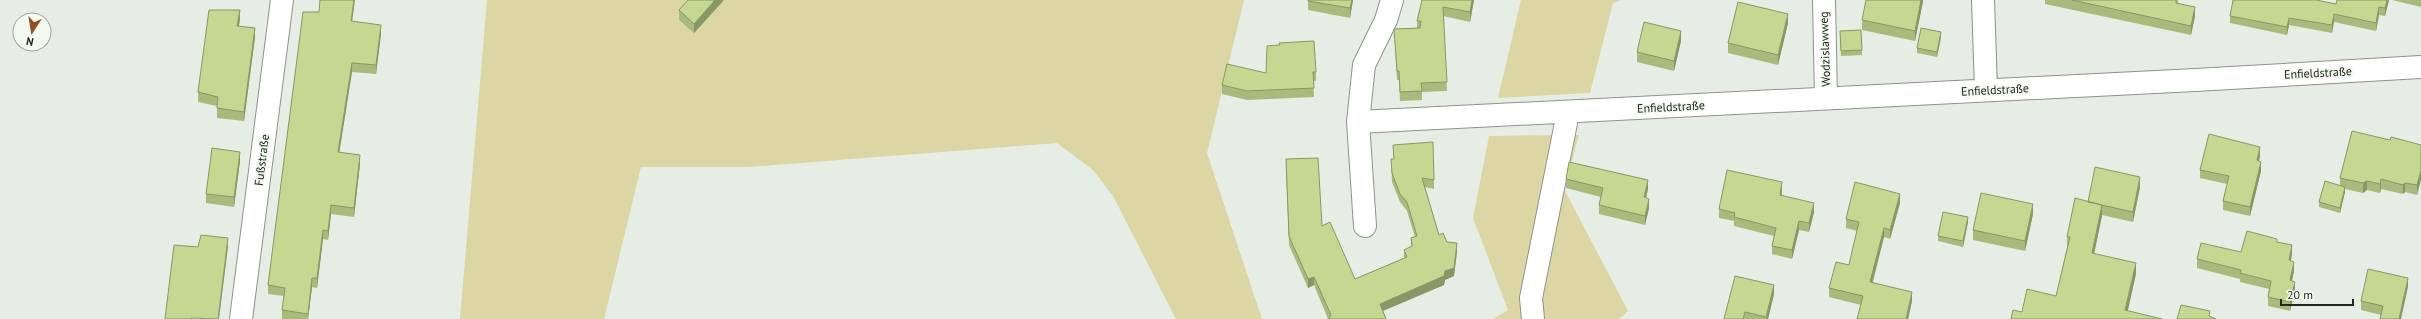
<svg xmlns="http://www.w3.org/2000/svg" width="2421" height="319" font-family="'PT Sans',sans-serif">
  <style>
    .green { fill: #dbd6a4 }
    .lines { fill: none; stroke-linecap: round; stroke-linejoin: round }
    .minor-casing { stroke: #8c938b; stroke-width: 24 }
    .minor { stroke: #fff; stroke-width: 22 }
    .wall { fill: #a9ba7d }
    .shaded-wall { fill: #899766 }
    .building { fill: #c4d891; stroke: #899766 }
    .labels { text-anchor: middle; stroke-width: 3.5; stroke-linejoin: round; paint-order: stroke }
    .street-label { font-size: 12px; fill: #222522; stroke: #f3fbf1 }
  </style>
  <rect width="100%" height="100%" fill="#e6ede4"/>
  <!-- green -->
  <path class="green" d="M487,0H1244L1207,153L1262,319H1176L1113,196L1093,170L1057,143L748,167H641L604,319H460Z
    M1521,0H1621L1613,3L1590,93L1498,98Z
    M1579,135L1564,189L1628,311L1619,319H1493L1508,310L1473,218L1489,136Z"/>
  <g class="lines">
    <defs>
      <path id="minor" d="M1824,0L1826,98
        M1983,0L1986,90
        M1358,122L2195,80L2421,67
        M1365,226L1358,122L1364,65L1386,20L1392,0
        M241,319L282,0
        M1533,319L1531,298L1568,113"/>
    </defs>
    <!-- minor casing -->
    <use href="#minor" class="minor-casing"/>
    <!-- minor -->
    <use href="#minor" class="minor"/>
  </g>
  <!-- wall -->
  <path class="wall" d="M724,0L694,33L679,20V10Z
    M1308,0H1353L1350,18L1308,10Z
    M1422,0H1474L1470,22L1443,16L1447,91L1422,92V100L1400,101L1399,80H1397L1394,29L1417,28V21Z
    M1923,0L1915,41L1862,30V20Z
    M2045,0H2178V3L2195,16L2191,35L2045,4Z
    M2337,0H2389L2385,16L2379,15L2376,31L2334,22L2332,33L2289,25L2287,35L2230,23V16L2336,4Z
    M2392,0H2421V7Z
    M319,12L352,21L381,34L376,74L352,72L339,152L360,164L354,217L331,214L328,240L323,239L317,288L312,287L308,319H282V310L284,296L268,294V285Z
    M240,19L239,26L255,37L244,121L217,118V106L198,102V92Z
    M1788,23L1778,65L1728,53V43Z
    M1840,31L1862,50V55L1841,56Z
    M1941,37L1937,57L1917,53V48Z
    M1681,41L1674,71L1637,62V52Z
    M1279,43L1316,72V81H1313L1314,97L1247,100L1222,94V85L1266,73L1279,46Z
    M2390,140L2421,145L2417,195L2405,192L2403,194L2381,189L2380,193L2367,190L2363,193L2345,189V192L2340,213L2319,207V202L2340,185V178Z
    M1393,145L1434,180V189L1425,187L1439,235L1447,242L1457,252L1454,276L1445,280L1444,285L1383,311L1386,319H1328L1314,285L1308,288L1289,245L1286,168L1355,279L1404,258V250L1411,247V238L1415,237L1407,211L1400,202L1392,182L1391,159H1394Z
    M2260,156L2259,161L2261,171L2250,216L2223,210V201L2227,184L2200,178V170Z
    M240,161L234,207L206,203V194Z
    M1566,179L1648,189L1646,198L1649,208L1645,225L1599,214V205L1601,197L1566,188Z
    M2140,187L2133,222L2102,215L2094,253L2136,274L2022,312L2056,296L2067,248V237L2088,202Z
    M1782,191V195L1814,212L1809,232L1799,230L1792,259L1772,254V246L1774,236L1734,226V221L1719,218V209Z
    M1900,203L1890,239L1884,237L1873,282L1912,301L1908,319H1857L1861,305L1829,297V288L1849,265L1857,231L1846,228V219Z
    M2033,214L2025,251L1973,240V230Z
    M1968,222L1963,247L1938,241V236Z
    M2277,242L2292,254L2291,261L2294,271L2292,281L2295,291L2290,311L2268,306V297L2269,289L2240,282V279L2197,268V259L2241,252Z
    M2408,287L2381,315L2361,310V301Z
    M1774,294L1768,319H1724Z"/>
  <!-- shaded-wall -->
  <path class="shaded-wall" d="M354,0H355L351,30V21Z
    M715,0H724L694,33V24Z
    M1352,0H1353L1350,18V8Z
    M1472,0H1474L1470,22V12Z
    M1921,0H1923V2L1915,41V31Z
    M2387,0H2389L2385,16V8Z
    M2195,7V16L2191,35V26Z
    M2379,7V15L2376,31V23Z
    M240,10V19L237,35V26Z
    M1788,14V23L1778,65V55Z
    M2334,14V22L2332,33V25Z
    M2289,18V25L2287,35V27Z
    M381,25V34L376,74V65Z
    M255,28V37L244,121V112Z
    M1681,31V41L1674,71V61Z
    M1941,32V37L1937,57V52Z
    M352,63V72L338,161V152Z
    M2260,147V156L2257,169V160Z
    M240,152V161L234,207V197Z
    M360,155V164L354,217V208Z
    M2261,162V171L2250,216V207Z
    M2421,170V180L2417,195V185Z
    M2140,177V187L2133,222V212Z
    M2381,179V189L2380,193V184Z
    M1648,180V189L1644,206V197Z
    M2367,181V190L2363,193V183Z
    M1782,182V191L1780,203V195Z
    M2405,183V192L2403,194V185Z
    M2345,187V192L2340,213V208Z
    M1900,194V203L1890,239V230Z
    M1649,199V208L1645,225V216Z
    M1814,203V212L1809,232V223Z
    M2033,204V214L2025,251V241Z
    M331,205V214L328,240V231Z
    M2102,205V216L2092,264V253Z
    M1968,217V222L1963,247V241Z
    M1799,221V230L1792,259V250Z
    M1884,228V237L1870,291V282Z
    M323,230V239L317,288V278Z
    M228,238V247L219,319H218Z
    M1457,243V252L1454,276L1445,280L1444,285L1380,312V304L1445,271Z
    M2292,245V254L2289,269V260Z
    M2294,262V271L2290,289V280Z
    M2136,263V274L2126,319L2125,310Z
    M1314,277V285L1308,288V279Z
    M312,278V287L308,319V314Z
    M2408,278V287L2401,319H2399Z
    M2295,282V291L2290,311V302Z
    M1774,285V294L1768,319H1766Z
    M1912,292V301L1908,319H1906Z"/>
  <!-- building -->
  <path class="building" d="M320,0H354L351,21L381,25L376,65L352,63L338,152L360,155L354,208L331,205L328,231L323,230L317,278H312L308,314L282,310L285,288L268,285L303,12H319Z
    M688,0H715L694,24L679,10Z
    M1308,0H1352L1350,8L1308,1Z
    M1422,0H1472L1470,12L1443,7L1447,82L1421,83L1422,91L1400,92L1399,71H1397L1394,29L1420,28L1421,21H1417Z
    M1866,0H1921L1915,31L1862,20Z
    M2072,0H2176V3L2195,7L2191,26Z
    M2233,0H2316L2336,4L2337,0H2387L2385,8L2379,7L2376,23L2334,14L2332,25L2289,18L2287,27L2230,16Z
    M1738,2L1788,14L1778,55L1728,43Z
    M209,10H240L237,26L255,28L244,112L217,108L218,97L198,92Z
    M1644,22L1681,31L1674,61L1637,52Z
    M1921,28L1941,32L1937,52L1917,48Z
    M1861,30L1862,50L1841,51L1840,31Z
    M1314,41L1316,72H1313L1314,88L1247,91L1222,85L1227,64L1266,73L1267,46L1280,45L1279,43Z
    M2352,131L2390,140L2391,137L2421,145V170L2417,185L2405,183L2403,185L2381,179L2380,184L2367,181L2363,183L2340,178Z
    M2209,134L2260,147L2257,160L2261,162L2250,207L2223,201L2229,176L2200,170Z
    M1433,142L1434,180L1422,178L1439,235L1443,233L1447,242L1457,243L1454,268L1445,271L1444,276L1380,304L1386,319H1329L1331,315L1314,277L1308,279L1289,236L1286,159L1318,158L1322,226L1330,222L1355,279L1407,257L1404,250L1412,246L1411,238L1417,236L1407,202L1400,194L1392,173L1391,159H1394L1393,145Z
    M212,148L240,152L234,197L206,194Z
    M1569,162L1648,180L1644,197L1649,199L1645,216L1599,205L1603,188L1566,179Z
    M2095,167L2140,177L2133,212L2088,202Z
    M1727,170L1782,182L1780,195L1814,203L1809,223L1799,221L1792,250L1772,246L1776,228L1734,217L1735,213L1719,209Z
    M2325,181L2345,187L2340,208L2319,202Z
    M1855,182L1900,194L1890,230L1884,228L1870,282L1912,292L1906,319H1857L1863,296L1829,288L1836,262L1849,265L1853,247L1859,222L1846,219Z
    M1981,193L2033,204L2025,241L1973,230Z
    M2075,198L2102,205L2092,253L2136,263L2125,310L2162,319H2011L2013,310L2022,312L2027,289L2056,296L2070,237H2067Z
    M1943,212L1968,217L1963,241L1938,236Z
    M2247,231L2277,239V242L2292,245L2289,260L2294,262L2290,280L2295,282L2290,302L2268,297L2271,281L2240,273L2241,270L2197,259L2201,243L2241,252Z
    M201,235L228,238L218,319L191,318V319H165L174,245L198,247Z
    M2368,269L2408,278L2399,319H2380L2383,306L2361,301Z
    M1735,276L1774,285L1766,317L1745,312L1743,319H1724Z
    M2181,305L2210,311L2209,316L2216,319H2177Z"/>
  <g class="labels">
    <!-- street labels -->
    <g class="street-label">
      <text transform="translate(1825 49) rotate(-92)" y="4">Wodzislawweg</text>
      <text transform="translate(2318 73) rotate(-3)" y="4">Enfieldstraße</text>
      <text transform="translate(1995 90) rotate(-3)" y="4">Enfieldstraße</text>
      <text transform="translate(1671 107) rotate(-3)" y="4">Enfieldstraße</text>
      <text transform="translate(262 160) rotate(-83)" y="4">Fußstraße</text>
    </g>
  </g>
  <!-- north arrow -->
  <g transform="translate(32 32) rotate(192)"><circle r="19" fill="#f3fbf1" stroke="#9fa59e"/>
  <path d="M0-3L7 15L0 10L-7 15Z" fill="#944e25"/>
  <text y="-6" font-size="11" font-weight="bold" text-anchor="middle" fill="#222522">N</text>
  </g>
  <!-- scale -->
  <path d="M2281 299v6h72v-6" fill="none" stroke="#222522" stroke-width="2"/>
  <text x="2287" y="299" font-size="12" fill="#222522" stroke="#f3fbf1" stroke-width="3" paint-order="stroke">20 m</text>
</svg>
